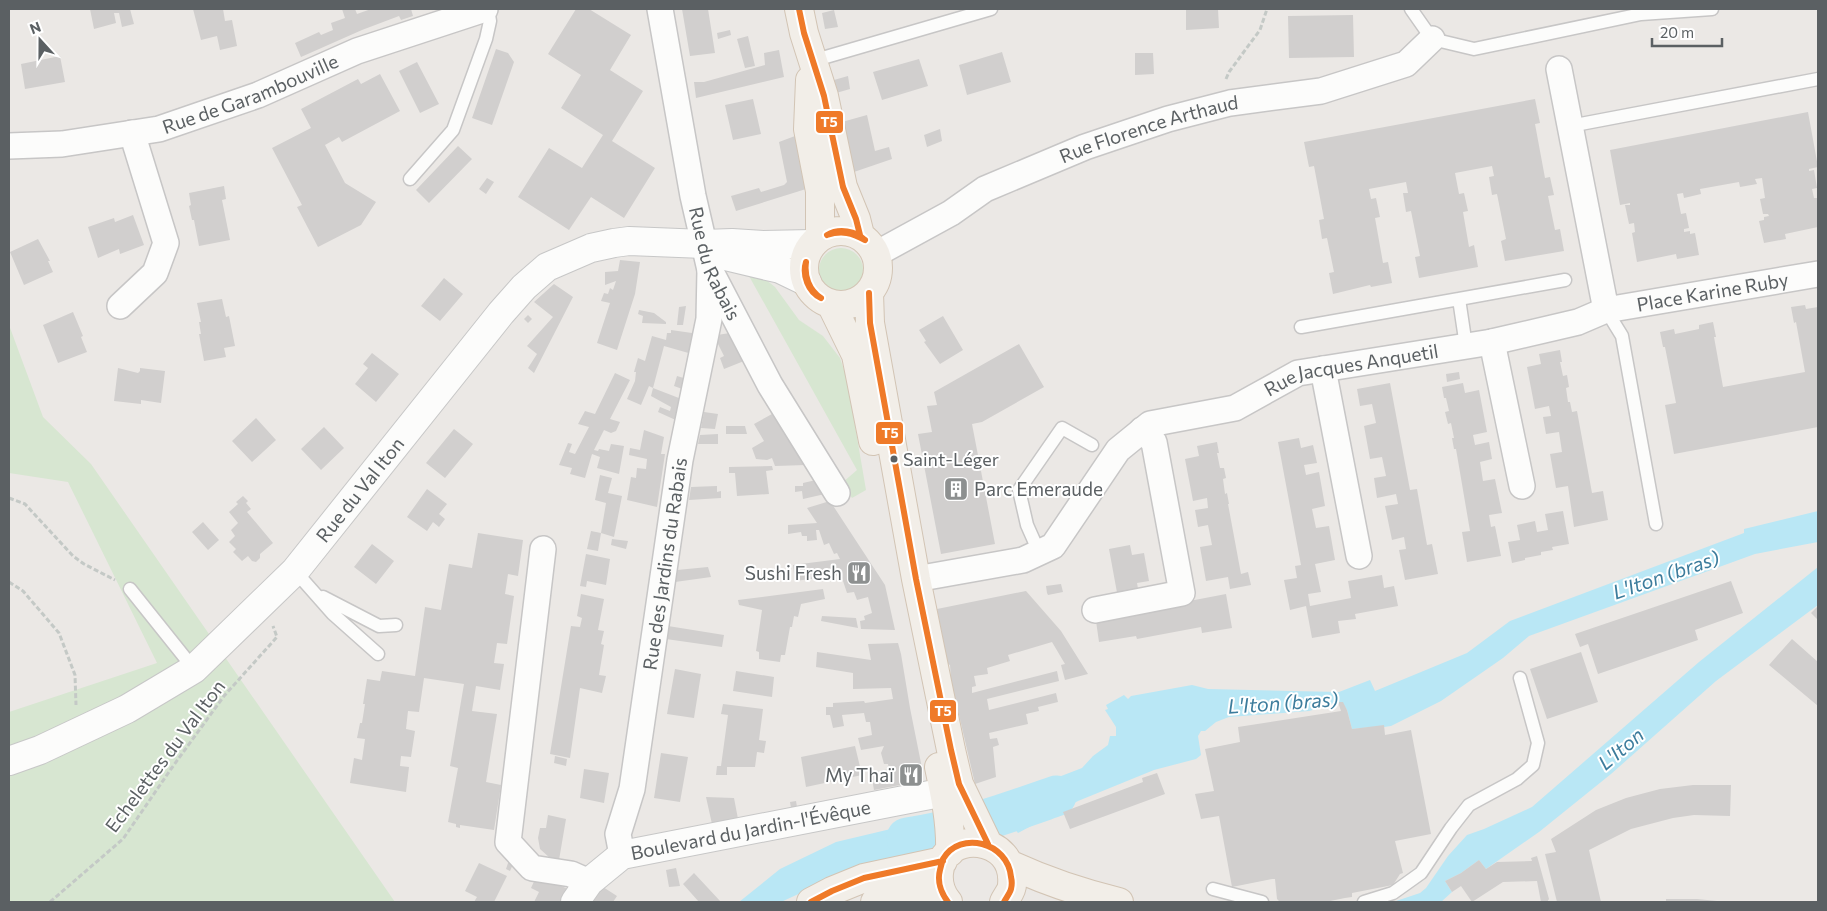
<svg xmlns="http://www.w3.org/2000/svg" width="1827" height="911" font-family="Commissioner,sans-serif">
  <style>
    .green { fill: #d7e6d1 }
    .water { fill: #b9e7f5 }
    .lines { fill: none; stroke-linecap: round; stroke-linejoin: round }
    .river { stroke: #b9e7f5; stroke-width: 41 }
    .building { fill: #d1cfce }
    .lane-casing { stroke: #c7c6c6; stroke-width: 15 }
    .street-casing { stroke: #c7c6c6; stroke-width: 28 }
    .secondary-casing { stroke: #c7c7c7; stroke-width: 30 }
    .primary-casing { stroke: #d2c4b4; stroke-width: 30 }
    .path { stroke: #c4c9c6; stroke-width: 3; stroke-dasharray: 5 2.5; stroke-linecap: butt }
    .lane { stroke: #fcfcfb; stroke-width: 12 }
    .street { stroke: #fcfcfb; stroke-width: 25 }
    .secondary { stroke: #fcfcfb; stroke-width: 28 }
    .primary { stroke: #f2eee8; stroke-width: 28 }
    .bus-1-casing { stroke: #fff; stroke-width: 10 }
    .bus-1 { stroke: #ef7a29; stroke-width: 6 }
    .bus-dot { fill: #5b6063; stroke: #fff; stroke-width: 2 }
    .labels { text-anchor: middle; stroke-width: 4; stroke-linejoin: round; paint-order: stroke }
    .bus-label { font-size: 18px; fill: #5b6063; stroke: #fff; text-anchor: start }
    .street-label { font-size: 19px; fill: #5b6063; stroke: #fff }
    .poi-label { font-size: 19px; fill: #5b6063; stroke: #fff; text-anchor: end }
    .water-label { font-size: 20px; font-style: italic; fill: #3c7c9c; stroke: #fff }
    .line-badge { stroke: #fff; stroke-width: 2 }
    .badge-label { font-size: 14px; text-anchor: middle; font-weight: bold; fill: #fff }
  </style>
  <rect width="100%" height="100%" fill="#ebe8e5"/>
  <!-- green -->
  <path class="green" d="M819 270a22 22 0 1 1 44 0a22 22 0 1 1-44 0Z
    M749,276L765,279L775,287L799,320L823,336L840,358L847,379L866,490L852,498L842,483L857,470Z
    M9,325L43,417L91,464L395,902H9V712L157,663L68,482L9,473Z"/>
  <!-- water -->
  <path class="water" d="M1818,511V542L1755,554L1529,636L1503,658L1441,701L1391,726L1384,727V726L1352,729L1347,710L1342,702L1309,711L1229,717L1216,722L1205,731H1201L1198,736L1201,755L1196,759L1154,770L1078,801L1018,833L993,801L1002,794L1026,790H1040L1056,778L1082,768L1093,756L1108,745L1110,736H1116V727L1105,710L1108,709L1106,705L1124,695L1128,699L1131,696L1192,685L1208,689L1339,692L1370,680L1375,691L1467,653L1510,621L1744,533V529Z
    M1818,567V605L1716,681L1611,774L1539,832L1486,869L1479,860L1461,873L1445,881L1452,892L1441,902H1393L1420,893L1426,888L1448,856L1467,835L1484,829L1532,807L1699,662Z
    M937,818L933,849L805,891L781,902H739L780,869L836,842Z"/>
  <g class="lines">
    <!-- river -->
    <path class="river" d="M907,838C958,831 1007,813 1056,796"/>
  </g>
  <!-- building -->
  <path class="building" d="M90,9H130L134,24L122,27L119,13H114L116,23L94,29Z
    M193,9H223L225,21L232,20L237,46L220,50L217,36L201,40Z
    M342,9H355L357,14L371,9H411L413,16L401,20L399,16L362,30L301,57L295,43L319,32L321,35L333,30L331,23L345,18Z
    M576,9H589L631,35L610,70L643,91L612,141L655,168L624,218L591,197L569,230L518,197L549,148L582,168L603,135L561,108L581,75L548,54Z
    M682,9H708L715,53L690,56Z
    M1186,9H1218L1219,28L1186,30Z
    M834,10L838,27L825,29L822,13Z
    M1353,15L1354,57L1289,58L1288,16Z
    M730,30L731,35L718,39L717,33Z
    M748,36L755,66L745,68L737,39Z
    M496,49L508,53L514,62L492,125L472,118Z
    M779,50L784,77L696,98L694,82H704L765,65L764,53Z
    M1002,52L1011,82L967,95L959,65Z
    M1135,53H1153L1154,74L1135,75Z
    M60,56L65,82L25,89L21,64Z
    M919,59L928,86L882,100L873,72Z
    M417,62L439,104L420,113L399,71Z
    M380,74L400,111L342,142L339,137L325,145L345,183L376,202L361,225L318,247L297,207L302,205L272,148L311,128L301,109L358,79L361,84Z
    M848,76L850,89L836,93L834,80Z
    M753,99L761,134L733,140L725,105Z
    M1535,99L1540,123L1535,124L1545,178L1550,177L1554,195L1548,196L1555,230L1560,229L1564,251L1505,261L1501,241L1506,239L1497,194L1492,195L1489,177L1494,176L1492,166L1455,173L1459,194L1464,193L1468,211L1463,212L1469,247L1474,245L1478,267L1419,278L1415,257L1420,256L1411,211L1406,212L1403,193H1408L1406,182L1369,189L1371,199L1376,198L1380,217L1375,218L1383,263L1388,262L1392,283L1371,287L1370,285L1333,294L1329,273L1334,272L1327,238L1322,239L1319,220L1324,219L1314,166L1309,167L1304,142Z
    M1808,112L1818,167L1809,169V171L1814,170L1817,188L1812,189L1814,198H1818V227L1785,234L1786,239L1764,243L1759,221L1764,220V217L1769,216L1768,214H1763L1760,199L1765,198L1762,178L1755,179L1757,184L1740,187L1739,182L1700,189L1701,194L1684,198L1683,193L1677,194L1681,214L1686,213L1689,228L1684,229V232L1690,231V234L1695,233L1699,255L1677,259L1676,254L1637,262L1632,233L1635,232L1634,223L1629,224L1625,205H1630V203L1620,205L1610,150Z
    M867,115L875,151L889,147L892,159L851,173L842,122Z
    M940,129L942,141L927,147L924,135Z
    M795,136L806,189L736,211L731,196L759,188L761,192L784,185L787,182L779,142Z
    M458,146L472,159L429,203L416,190Z
    M487,178L494,182L486,194L479,189Z
    M224,186L226,199L222,200L230,240L199,246L194,220H192L189,206L191,205L189,193Z
    M133,215L144,245L120,254L119,249L98,258L88,227L114,218L115,222Z
    M38,239L50,261H48L53,272L24,285L10,252Z
    M620,260L640,262L635,294L617,350L597,343L610,303L601,301L604,293L608,294L610,288L613,290L616,281L605,285V272L618,271Z
    M444,278L463,294L440,321L421,306Z
    M554,284L573,297L534,373L528,368L537,354L527,346L553,317L534,302Z
    M222,299L226,317L229,316L235,346L224,348L226,357L204,361L199,334H201L199,322H201L197,303Z
    M1805,305L1806,309L1818,307V427L1674,454L1665,405L1676,403L1665,347H1663L1660,332L1674,329L1675,334L1699,329V325L1713,322L1716,337H1714L1723,387L1805,372L1796,322L1794,323L1791,307Z
    M686,306L683,325H677L679,307Z
    M639,310L654,313L666,322V324L642,323L643,316L638,314Z
    M73,312L83,336L81,337L87,352L58,363L43,325Z
    M528,315L532,319L528,323L524,319Z
    M943,316L963,350L940,364L924,342L926,341L919,330Z
    M671,330L699,334L692,354L664,346L653,388L684,400L680,422L658,412L660,407L670,411L671,407L651,396L653,388L649,386L641,405L627,399L635,381L636,372H634L638,358L645,361L652,336L666,340L667,333H671Z
    M730,333L744,361L724,369L720,358L724,356L716,340L717,335Z
    M1019,344L1044,387L982,422L972,424L995,544L941,554L918,434L932,432L927,406L937,405L934,392Z
    M1560,350L1562,362H1560L1563,376L1567,375L1569,387L1566,388L1568,402H1570L1572,412L1577,411L1592,493L1603,491L1608,520L1574,527L1568,486L1556,488L1550,454L1562,452L1559,432L1546,434L1543,417L1551,416L1549,406L1535,409L1527,367L1541,364L1539,354Z
    M372,353L399,374L376,402L355,384L368,368L363,364Z
    M118,368L138,373L140,371V368L165,371L161,403L141,400V404L114,401Z
    M1459,372L1460,379L1447,382L1446,374Z
    M615,373L630,380L610,419L620,422L616,431L611,433L604,430L594,450L598,451L599,449L609,451L611,444L624,446L619,474L597,468L600,457L592,454L585,478L570,474L572,468L559,465L568,443L572,444L569,452L575,454L589,427L578,424L585,411L595,414Z
    M677,376L687,379L685,390L674,386Z
    M1390,383L1410,490L1417,489L1427,545L1432,544L1438,574L1405,580L1399,550L1406,549L1404,537L1392,540L1385,506L1398,504L1396,494L1377,498L1374,478L1386,476L1382,457L1370,459L1364,426L1376,423L1372,404L1360,406L1357,389Z
    M1463,383L1465,393L1479,390L1487,432L1473,435L1475,445L1489,442L1492,459L1480,462L1483,481L1495,479L1502,513L1489,515L1491,527L1495,526L1501,556L1467,562L1462,532L1470,531L1456,449H1454L1452,438H1454L1451,423L1448,424L1445,412L1449,411L1446,398H1444L1442,387Z
    M704,412L718,414L715,429L701,428Z
    M772,414L783,431L806,465L775,466L772,458L767,460L756,459L752,448L764,441L754,424Z
    M256,418L276,440L252,462L232,441Z
    M726,426H745L747,434H726Z
    M324,427L344,448L321,470L301,449Z
    M454,429L473,444L445,478L426,463Z
    M644,430L664,437L661,454H665L657,507L627,500L631,477L636,478L637,468L646,469L647,459L629,455L630,448L640,450Z
    M718,434V444H698L700,435Z
    M1299,438L1301,448L1313,445L1317,463L1304,465L1306,475L1319,472L1325,506L1312,509L1316,528L1329,526L1335,560L1315,564L1321,592L1308,594L1310,606L1351,598L1348,581L1382,575L1384,588L1394,586L1398,606L1355,614L1356,619L1338,621L1340,633L1312,638L1306,606L1290,610L1284,580L1297,578L1295,566L1301,565L1278,442Z
    M1217,442L1219,453H1217L1220,468H1224L1226,478L1223,479L1225,494L1227,493L1229,504H1228L1241,574L1248,572L1251,585L1230,589L1228,577L1206,581L1200,547L1212,545L1208,525L1198,527L1195,510L1208,508L1207,498L1193,501L1185,459L1199,456L1197,446Z
    M772,466L773,470L766,471L769,494L737,496L735,473H729V467Z
    M600,475L612,478L608,493L622,496L614,537L601,533L606,503L595,500Z
    M816,480L825,494L803,499L802,491L795,492V486H803V483Z
    M717,486V492L721,491V498L689,500L691,487Z
    M427,489L447,504L439,514L445,519L439,527L433,522L427,531L407,517Z
    M243,496L248,501L246,503L251,509L247,512L273,543L260,554V558L256,562L252,561L248,556L242,561L233,552L236,549L229,542L235,536L231,530L238,523L229,512L238,504L236,502Z
    M830,501L885,585L895,630L861,629L860,621L865,620L864,616L872,613L868,597L857,600L854,592L847,593L841,575L795,581L793,565L840,559L837,553L834,554L829,543L824,545L819,530H816L817,540L807,541V536H802L801,532L788,534V525L817,523L807,508Z
    M1563,511L1569,544L1552,547L1553,550L1541,552V555L1525,558V560L1512,563L1508,542L1520,540L1517,525L1535,521L1537,532L1548,530L1545,514Z
    M203,522L219,540L208,550L192,532Z
    M591,531L601,533L598,551L587,549Z
    M478,533L523,540L518,576L508,574L505,594L514,596L507,644L497,643L494,663L504,664L500,690L476,686L472,711L497,714L486,782L501,785L494,830L460,825V828L456,827V824L448,822L458,768L450,766L464,684L424,678L419,712L408,711L406,729L415,731L411,757L401,756L400,766L409,767L406,792L350,783L354,758L362,760L365,739L357,738L360,723H362L365,704H363L367,679L380,681L382,671L415,676L425,607L441,610L449,564L472,568Z
    M612,539L628,541L626,549L611,545Z
    M372,544L394,561L376,584L354,567Z
    M1130,545L1132,555L1144,553L1149,581L1137,583L1139,594L1118,598L1109,549Z
    M586,554L610,559L606,585L587,581L586,587L580,586Z
    M708,567L711,577L675,582L677,570Z
    M1731,581L1743,613L1695,630L1698,640L1598,674L1588,644L1580,647L1575,634Z
    M1061,584L1063,592L1048,595L1047,593L1046,586Z
    M823,589L825,599L801,604L798,617L794,616L792,627H790L785,655H781L780,662L759,659V652L756,651L762,610L739,605L738,600Z
    M1026,591L1061,631L1088,674L1065,680L1061,665L1065,664L1052,642L1008,655L1010,661L987,668L988,674L974,676L976,686L972,687V693L1057,671L1059,681L987,699L989,710L1056,693L1058,702L1038,707L1039,711L1026,714L1028,724L989,733L990,739L997,738L999,745L993,747L996,777L975,784L957,706L953,707L950,665L948,664L937,609Z
    M581,594L604,599L598,630L604,631L601,644L604,645L599,675L606,676L602,693L580,688L570,758L550,754L571,626L580,627L582,618L577,616Z
    M1226,594L1232,628L1202,633L1201,627L1137,639L1136,636L1099,642L1096,621L1132,612Z
    M1818,606V620L1811,613Z
    M822,616L856,618L858,628L821,621Z
    M668,626L724,635L722,647L666,639Z
    M1792,639L1818,662V706L1769,665Z
    M898,643L901,654L910,708L923,773L915,782L874,790L871,773L889,769L888,764H884L881,753L884,746L861,750L858,738L872,735L870,722H866L864,713L842,715L844,726L833,728L830,715H826V707H833V703L864,701L865,703L893,699L891,688L853,689V673L816,667L817,652L871,660L868,644Z
    M1581,652L1598,702L1547,719L1530,669Z
    M675,669L701,674L694,718L667,714Z
    M736,671L774,677L772,697L733,691Z
    M1338,702H1343L1347,710L1352,729L1384,725L1385,735L1411,730L1431,834L1395,841L1403,873L1400,874L1393,885L1352,893V897L1345,898L1325,902H1280L1277,899L1275,879H1272L1232,887L1219,816L1201,819L1195,794L1214,791L1205,749L1240,742L1238,727L1341,711Z
    M723,704L763,709L759,740L766,741L764,753L757,752L755,767H727V775H716L717,766H721L728,715L721,714Z
    M855,746L862,775L806,787L801,757Z
    M661,753L688,757L680,802L654,798Z
    M555,756L567,759L566,766L554,763Z
    M584,769L609,773L604,803L580,798Z
    M1157,773L1165,794L1070,829L1063,812L1143,782L1142,778Z
    M1693,785H1731L1730,816L1694,815L1673,818L1631,829L1589,850L1601,902H1557L1545,854L1556,852L1551,839L1596,810L1626,798L1660,789Z
    M706,797L734,798L738,819L712,824Z
    M796,801L797,807L791,808L790,802Z
    M548,815L566,819L559,860L550,858L540,849L538,838L540,828H546Z
    M1537,856L1549,899L1547,902H1541L1537,881L1503,882L1472,902L1461,886L1452,892L1445,881L1461,873L1479,860L1486,869L1497,862L1532,861L1531,858Z
    M509,860L514,862L510,871L506,869Z
    M479,863L507,876L494,902H474L477,897L465,891Z
    M676,868L680,886L669,887L666,870Z
    M694,873L721,902H699L683,884Z
    M537,875L570,890L562,902H534L539,892L531,888Z
    M603,887L617,896L613,902H592Z
    M1666,899H1697L1717,901V902H1666Z"/>
  <g class="lines">
    <defs>
      <path id="lane" d="M1411,9L1432,39L1474,49L1641,14L1712,9
        M812,61L991,9
        M1570,126L1818,79
        M410,179L453,130L486,39L490,21L488,9
        M1606,310L1622,336L1656,524
        M1301,327L1459,299
        M1466,346L1459,299L1565,280
        M1039,552L1027,525L1019,490L1062,428L1092,445
        M295,571L333,614L378,654
        M130,589L194,669
        M323,597L379,626L396,625
        M1213,889L1262,902
        M1364,902L1393,893L1421,873L1451,828L1469,805L1517,779L1533,765L1538,743L1520,678"/>
      <g id="street">
        <path id="s1" d="M660,9L693,196L710,270L770,385L837,493"/>
        <path id="s2" d="M9,146L62,144L159,129L258,95L357,51L485,9"/>
        <path id="s3" d="M876,254L951,213L985,189L1085,147L1168,119L1230,103L1321,91L1406,64L1432,39"/>
        <path d="M120,306L155,273L166,243L132,133"/>
        <path id="s4" d="M1606,310L1818,274"/>
        <path d="M1492,342L1522,486"/>
        <path d="M1323,369L1359,556"/>
        <path d="M543,549L508,842L532,868L571,874L589,882"/>
        <path id="s5" d="M916,579L1023,560L1053,546L1118,450L1150,424L1235,408L1298,373L1492,342L1578,322L1606,310L1559,69"/>
        <path d="M1095,610L1182,593L1154,442L1142,430"/>
        <path id="s6" d="M622,855L618,834L632,789L680,460L709,319L710,270"/>
      </g>
      <g id="secondary">
        <path d="M725,256L780,269L807,282"/>
        <path id="s7" d="M9,761L40,750L127,709L194,669L295,571L501,313L524,287L547,267L591,248L614,243L629,241L704,244L732,243L763,245L812,244"/>
        <path id="s8" d="M575,902L589,882L622,855L945,792"/>
      </g>
      <path id="primary" d="M799,9L804,33L824,96L843,187L856,219L860,235
        M810,80L808,129L820,191V237
        M804 268a37 37 0 1 1 74 0a37 37 0 1 1-74 0Z
        M869,293L870,323L916,579L951,750L959,784L988,844
        M831,304L856,355L873,441
        M939,767C945,795 951,823 950,852
        M1011,865C1046,881 1081,893 1119,902
        M811,902L832,891L864,878L943,861
        M875,902L927,892L946,900
        M948,902C941,894 938,884 939,873C943,828 1017,834 1012,885C1012,891 1006,897 1004,902"/>
    </defs>
    <!-- lane casing -->
    <use href="#lane" class="lane-casing"/>
    <!-- street casing -->
    <use href="#street" class="street-casing"/>
    <!-- secondary casing -->
    <use href="#secondary" class="secondary-casing"/>
    <!-- primary casing -->
    <use href="#primary" class="primary-casing"/>
    <!-- path -->
    <path class="path" d="M1226,79L1229,72L1260,30L1267,9
      M9,498L25,504L73,556L84,564L115,580
      M9,582L23,591L59,633L75,675L76,705
      M50,902L123,839L171,769L224,696L277,637L273,626"/>
    <!-- lane -->
    <use href="#lane" class="lane"/>
    <!-- street -->
    <use href="#street" class="street"/>
    <!-- secondary -->
    <use href="#secondary" class="secondary"/>
    <!-- primary -->
    <use href="#primary" class="primary"/>
    <defs>
      <path id="bus-1" d="M799,9L804,33L824,96L843,187L856,219L860,235
        M827,235C839,228 856,231 865,240
        M827,235C842,230 852,233 865,240
        M806,262C804,276 809,290 821,298
        M806,262C802,275 808,292 821,298
        M869,293L870,323L916,579L951,750L959,784L988,844
        M811,902L832,891L864,878L943,861
        M948,902C941,893 937,881 940,870C941,866 942,862 943,859C960,830 1008,842 1011,877C1012,881 1012,885 1011,889C1010,893 1006,898 1004,902"/>
    </defs>
    <!-- bus-1 casing -->
    <use href="#bus-1" class="bus-1-casing"/>
    <!-- bus-1 -->
    <use href="#bus-1" class="bus-1"/>
  </g>
  <!-- icons -->
  <defs>
    <symbol id="building-square" viewBox="-11 -11 22 22"><rect x="-9" y="-9" width="18" height="18" rx="4" fill="#8d9090" stroke="#fff"/><path d="M-4-6H4V6H1V3H-1V6H-4ZM-2.5-4.3h1.7v1.8h-1.7ZM.8-4.3h1.7v1.8H.8ZM-2.5-1h1.7V.8h-1.7ZM.8-1h1.7V.8H.8Z" fill="#fff"/></symbol>
    <symbol id="restaurant-square" viewBox="-11 -11 22 22"><rect x="-9" y="-9" width="18" height="18" rx="4" fill="#8d9090" stroke="#fff"/><path d="M-5-6h1v4h1v-4h1v4h1v-4h1v5L-1.5 .5V6h-2V.5L-5-1ZM5-6V6H3V1.5H1.5Q1.5-4 5-6Z" fill="#fff"/></symbol>
  </defs>
  <g fill-rule="evenodd">
    <use href="#building-square" x="942" y="475" width="28" height="28"/>
    <use href="#restaurant-square" x="845" y="559" width="28" height="28"/>
    <use href="#restaurant-square" x="897" y="761" width="28" height="28"/>
  </g>
  <!-- markers -->
  <circle class="bus-dot" cx="894" cy="459" r="4.5"/>
  <g class="labels">
    <!-- bus labels -->
    <g class="bus-label">
      <text x="903" y="466">Saint-Léger</text>
    </g>
    <!-- street labels -->
    <g class="street-label">
      <text dy="7" stroke="none"><textPath href="#s2" startOffset="249">Rue de Garambouville</textPath></text>
      <text dy="7" stroke="none"><textPath href="#s3" startOffset="302">Rue Florence Arthaud</textPath></text>
      <text dy="7" stroke="none"><textPath href="#s1" startOffset="261">Rue du Rabais</textPath></text>
      <text dy="7" stroke="none"><textPath href="#s4" startOffset="108">Place Karine Ruby</textPath></text>
      <text dy="7" stroke="none"><textPath href="#s5" startOffset="510">Rue Jacques Anquetil</textPath></text>
      <text dy="7" stroke="none"><textPath href="#s7" startOffset="452">Rue du Val Iton</textPath></text>
      <text dy="7" stroke="none"><textPath href="#s6" startOffset="296">Rue des Jardins du Rabais</textPath></text>
      <text transform="translate(165 756) rotate(-53)" y="7">Echelettes du Val Iton</text>
      <text dy="7" stroke="none"><textPath href="#s8" startOffset="198">Boulevard du Jardin-l'Évêque</textPath></text>
    </g>
    <!-- poi labels -->
    <g class="poi-label">
      <text x="974" y="496" text-anchor="start">Parc Emeraude</text>
      <text x="842" y="580">Sushi Fresh</text>
      <text x="894" y="782">My Thaï</text>
    </g>
    <!-- water labels -->
    <g class="water-label">
      <text transform="translate(1666 575) rotate(-19)" y="7">L'Iton (bras)</text>
      <text transform="translate(1283 703) rotate(-4)" y="7">L'Iton (bras)</text>
      <text transform="translate(1621 749) rotate(-40)" y="7">L'Iton</text>
    </g>
  </g>
  <g class="line-badge">
    <rect x="815" y="110" width="29" height="24" rx="5" fill="#ef7a29"/>
    <rect x="875" y="421" width="29" height="24" rx="5" fill="#ef7a29"/>
    <rect x="929" y="699" width="28" height="24" rx="5" fill="#ef7a29"/>
  </g>
  <g class="badge-label">
    <text x="829" y="127">T5</text>
    <text x="890" y="438">T5</text>
    <text x="943" y="716">T5</text>
  </g>
  <!-- border -->
  <rect width="1827" height="911" fill="none" stroke="#5b6063" stroke-width="20"/>
  <!-- north arrow -->
  <g transform="translate(40 40) rotate(339)" stroke="#ffffff" stroke-width="4" paint-order="stroke">
  <path d="M0-4L9 19L0 12L-9 19Z" fill="#5b6063"/>
  <text y="-8" font-size="14" font-weight="bold" text-anchor="middle" fill="#5b6063">N</text>
  </g>
  <!-- scale -->
  <path d="M1652 38v8h70v-8" fill="none" stroke="#5b6063" stroke-width="2.5"/>
  <text x="1660" y="38" font-size="15" fill="#5b6063" stroke="#ffffff" stroke-width="4" paint-order="stroke">20 m</text>
</svg>
